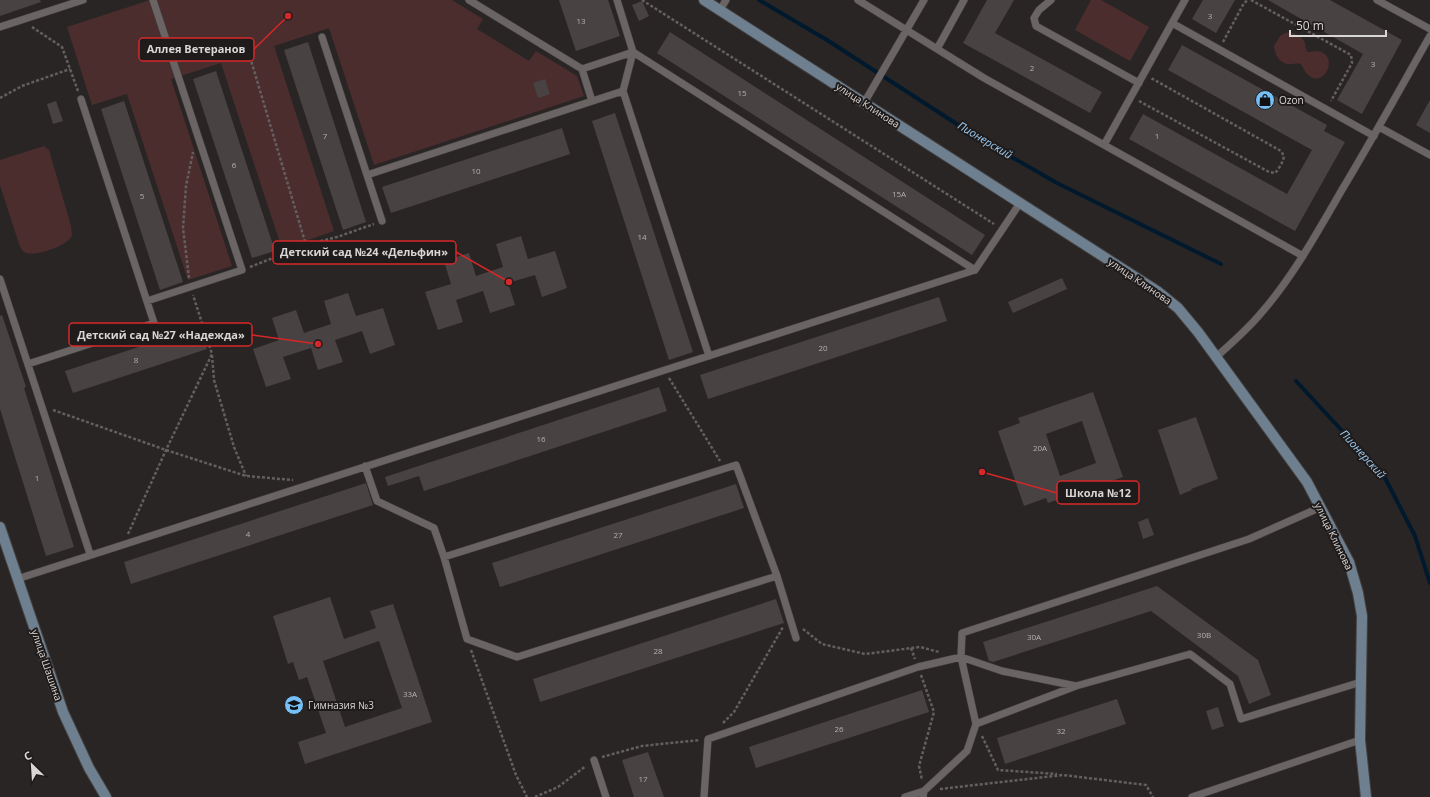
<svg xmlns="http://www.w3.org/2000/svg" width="1430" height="797" font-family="'Open Sans',sans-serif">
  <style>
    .green { fill: #4c2d2e }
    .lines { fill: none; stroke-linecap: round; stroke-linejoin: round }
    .stream { stroke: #00192c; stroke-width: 4 }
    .building { fill: #484242; fill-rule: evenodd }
    .lane-casing { stroke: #464242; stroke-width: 8 }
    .secondary-casing { stroke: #464242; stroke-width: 12 }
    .path { stroke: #645f5f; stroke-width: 2.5; stroke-dasharray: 3 2; stroke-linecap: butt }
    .lane { stroke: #6a6464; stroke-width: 7 }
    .secondary { stroke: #6e8090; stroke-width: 10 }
    .labels { text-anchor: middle; stroke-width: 4; stroke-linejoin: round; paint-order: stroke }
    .number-label { font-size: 8px; fill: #b5b1b1 }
    .poi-label { font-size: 10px; fill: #d9d6d6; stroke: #201b1b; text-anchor: start }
    .street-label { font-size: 10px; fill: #d9d6d6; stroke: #201b1b }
    .water-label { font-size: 11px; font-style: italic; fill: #9bcdf4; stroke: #201b1b }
    .leader { fill: none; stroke: #d62828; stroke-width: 1.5 }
    .callout-dot { fill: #d62828; stroke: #201b1b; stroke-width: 1.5 }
    .callout { fill: #201b1b; stroke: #d62828; stroke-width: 1.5 }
    .callout-label { font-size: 11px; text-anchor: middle; font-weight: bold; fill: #d9d6d6 }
  </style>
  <rect width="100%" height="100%" fill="#2a2525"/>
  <!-- green -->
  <path class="green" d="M150,0H452L483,19L477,29L529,61L536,51L577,76L584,96L374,165L329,28L274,46L334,231L282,249L221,63L171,79L232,266L188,280L127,94L92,105L67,27Z
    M1091,0H1101L1149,27L1130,61L1075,30Z
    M1285,33C1293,32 1301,34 1305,43C1306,47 1305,49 1308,52C1311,52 1314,51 1317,51C1341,54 1324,91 1307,74C1304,71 1303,67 1301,64C1297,63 1295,64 1291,64C1280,65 1275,55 1274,46L1280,36Z
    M44,146L49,150L71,226C71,229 72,233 72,235C69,246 36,256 27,253C22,252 21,248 19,244L0,185V160Z"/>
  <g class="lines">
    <!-- stream -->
    <path class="stream" d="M759,0L827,40L980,139L1057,183L1221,264
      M1296,381L1384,476L1415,536L1430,583"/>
  </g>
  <!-- building -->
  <path class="building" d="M0,0H40L41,2L0,16Z
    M559,0H608L620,36L576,51Z
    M987,0H1014L995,33L1102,92L1090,113L963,43Z
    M1203,0H1235L1216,33L1192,19Z
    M1268,0H1330L1402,40L1362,114L1337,100L1363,54Z
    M642,1L649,16L639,21L632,5Z
    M670,32L985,235L972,255L657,53Z
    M308,42L366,222L343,230L284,50Z
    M1182,45L1327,125L1324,131L1345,142L1295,231L1129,139L1143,114L1287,194L1312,150L1168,70Z
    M216,71L275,251L252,258L193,79Z
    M545,79L550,94L538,98L533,83Z
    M1430,100V133L1416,125Z
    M56,101L63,121L53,124L47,104Z
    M124,101L183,282L160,290L101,109Z
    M615,113L693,352L669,360L592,121Z
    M562,128L570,154L391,213L382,187Z
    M521,236L528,259L555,251L567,288L542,297L535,275L508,283L515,305L490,313L483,291L456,300L463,322L438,330L425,292L451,284L444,261L469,253L476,276L503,267L496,244Z
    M1062,278L1067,289L1013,313L1008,302Z
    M348,293L356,316L383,308L395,345L370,354L362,331L335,340L343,362L318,370L311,348L283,357L291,379L266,387L253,349L279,340L272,318L296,310L304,333L331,324L324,301Z
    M939,297L947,321L708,399L700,375Z
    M2,315L26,387L24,388L74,547L46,556L0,409V316Z
    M200,327L207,349L73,393L65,371Z
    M659,387L667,411L424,491L419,476L388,486L385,477Z
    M1093,392L1123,477L1048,503L1046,498L1024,506L998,431L1020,423L1018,418ZM1082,421L1096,463L1060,476L1046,434Z
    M1196,417L1218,479L1191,489L1192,490L1180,495L1158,430Z
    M366,483L373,505L131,584L124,562Z
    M736,484L744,508L500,587L492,563Z
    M1148,518L1154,535L1143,539L1138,522Z
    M1157,586L1258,660L1271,695L1249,704L1238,676L1151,611L993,662L989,661L983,642Z
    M330,597L344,639L376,628L370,611L393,604L432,722L305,764L298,742L326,733L307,677L299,680L293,662L288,664L273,616ZM379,641L402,708L345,727L323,661Z
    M776,599L784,623L540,702L533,679Z
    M922,690L929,712L756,768L749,747Z
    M1117,699L1126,724L1005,764L997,738Z
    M1218,707L1224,726L1212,730L1206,711Z
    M648,752L664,797H634L622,760Z"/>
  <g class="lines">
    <defs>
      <path id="lane" d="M469,0L582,69L592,101
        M858,0L984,78L1303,256
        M1051,0L1039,10L1034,18L1036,26L1139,83
        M1185,0L1172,23L1374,136
        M1377,0L1430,29
        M720,10L726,0
        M0,27L83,0
        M322,37L367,175
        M937,49L964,0
        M582,69L633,52L617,0
        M864,103L924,0
        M1379,127L1430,155
        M1104,145L1172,23
        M382,221L367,175L623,91
        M0,279L90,554
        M147,301L242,270L153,0
        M709,356L623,91L633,52L975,270
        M1216,357C1232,343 1248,329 1262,312C1294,275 1318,231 1343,188C1373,138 1401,87 1430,36
        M28,364L154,323L81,99
        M365,466L377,501L434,528L444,557L467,639L517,657L777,576
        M444,557L736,465L777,576L796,638
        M17,579L975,270L1020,203
        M976,724L1076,686
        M594,760L606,797
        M704,797L708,739L918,667L961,657L1002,671L1076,686L1190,654L1230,684L1241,719L1361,682
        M905,797L924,791
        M923,797L924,791L967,751L976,724L961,657L962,633L1249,539L1321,507
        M1192,797L1360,740"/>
      <path id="secondary" d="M704,0L1157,291L1178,308L1198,332L1307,482L1349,562L1358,593L1362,616L1360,740L1366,797
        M0,527L63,712L89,768L106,797"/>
    </defs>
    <!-- lane casing -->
    <use href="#lane" class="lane-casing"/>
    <!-- secondary casing -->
    <use href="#secondary" class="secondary-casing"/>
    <!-- path -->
    <path class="path" d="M642,0L994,224
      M1251,0L1351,55L1352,63L1331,101
      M32,27L62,47L78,91
      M1223,42L1244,3L1248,0
      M250,57L306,245
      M0,98L22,86L70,69
      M1139,101L1269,172L1275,173C1279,169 1283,162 1284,156L1281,151L1151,78
      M250,267L306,245L337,237L374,224
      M189,278L183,228L186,186L193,152
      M212,355L214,380L234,447L246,476
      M669,378L720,461
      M53,410L166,450L246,476L293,480
      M128,534L166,450L212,354L193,295
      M803,629L822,644L865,654L920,647L939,652
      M911,648L915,659
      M471,650L516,775L527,797
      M921,675L934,712L919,766L922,780
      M723,723L734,712L783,627
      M982,736L998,770L1057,774
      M602,757L642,746L700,740
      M940,789L1063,775L1146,785L1153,797
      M535,797L558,787L586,766"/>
    <!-- lane -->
    <use href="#lane" class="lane"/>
    <!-- secondary -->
    <use href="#secondary" class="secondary"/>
  </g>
  <!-- icons -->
  <defs>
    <symbol id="shop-disc" viewBox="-11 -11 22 22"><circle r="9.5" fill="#76c0f7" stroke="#201b1b"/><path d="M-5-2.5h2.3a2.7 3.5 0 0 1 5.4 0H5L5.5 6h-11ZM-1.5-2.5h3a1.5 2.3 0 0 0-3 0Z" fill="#111"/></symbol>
    <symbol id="school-disc" viewBox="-11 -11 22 22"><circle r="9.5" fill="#76c0f7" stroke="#201b1b"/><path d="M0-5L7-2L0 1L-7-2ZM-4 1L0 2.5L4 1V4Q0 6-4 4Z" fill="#111"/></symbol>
  </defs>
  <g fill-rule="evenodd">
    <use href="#shop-disc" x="1254" y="89" width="22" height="22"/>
    <use href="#school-disc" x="283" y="694" width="22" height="22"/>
  </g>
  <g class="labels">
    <!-- number labels -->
    <g class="number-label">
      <text x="1210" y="19">3</text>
      <text x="581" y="24">13</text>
      <text x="1373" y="67">3</text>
      <text x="1032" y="71">2</text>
      <text x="742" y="96">15</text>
      <text x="325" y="139">7</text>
      <text x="1157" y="139">1</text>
      <text x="234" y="168">6</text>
      <text x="476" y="174">10</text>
      <text x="899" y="197">15А</text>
      <text x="142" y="199">5</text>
      <text x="642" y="240">14</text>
      <text x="823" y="351">20</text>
      <text x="136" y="363">8</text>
      <text x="541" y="442">16</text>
      <text x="1040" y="451">20А</text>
      <text x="37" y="481">1</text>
      <text x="248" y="537">4</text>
      <text x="618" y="538">27</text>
      <text x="1204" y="638">30В</text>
      <text x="1034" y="640">30А</text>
      <text x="658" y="654">28</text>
      <text x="410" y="697">33А</text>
      <text x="839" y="732">26</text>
      <text x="1061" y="734">32</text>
      <text x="643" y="782">17</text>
    </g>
    <!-- poi labels -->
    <g class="poi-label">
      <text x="1279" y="104">Ozon</text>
      <text x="308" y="709">Гимназия №3</text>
    </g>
    <!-- street labels -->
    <g class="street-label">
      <text transform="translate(868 105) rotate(33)" y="4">улица Клинова</text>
      <text transform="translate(1140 281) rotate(34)" y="4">улица Клинова</text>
      <text transform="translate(1334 536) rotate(64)" y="4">улица Клинова</text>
      <text transform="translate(47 665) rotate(71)" y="4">улица Шашина</text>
    </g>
    <!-- water labels -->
    <g class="water-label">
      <text transform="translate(985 140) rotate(31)" y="4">Пионерский</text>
      <text transform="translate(1363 454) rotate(48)" y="4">Пионерский</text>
    </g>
  </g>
  <!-- callouts -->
  <path class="leader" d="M288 16L254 49M509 282L456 252M318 344L252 335M982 472L1057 493"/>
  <g class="callout-dot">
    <circle cx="288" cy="16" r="4"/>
    <circle cx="509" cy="282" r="4"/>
    <circle cx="318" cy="344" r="4"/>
    <circle cx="982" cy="472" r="4"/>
  </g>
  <g class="callout">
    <rect x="139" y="38" width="115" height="23" rx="4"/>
    <rect x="273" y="241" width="183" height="23" rx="4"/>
    <rect x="69" y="323" width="183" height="23" rx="4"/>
    <rect x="1057" y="481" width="82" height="23" rx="4"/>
  </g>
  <g class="callout-label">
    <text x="196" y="53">Аллея Ветеранов</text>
    <text x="364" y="256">Детский сад №24 «Дельфин»</text>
    <text x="161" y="339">Детский сад №27 «Надежда»</text>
    <text x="1098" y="497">Школа №12</text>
  </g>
  <!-- north arrow -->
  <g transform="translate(32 765) rotate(335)" stroke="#201b1b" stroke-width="3" paint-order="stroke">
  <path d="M0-3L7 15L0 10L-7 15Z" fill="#d9d6d6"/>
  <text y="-6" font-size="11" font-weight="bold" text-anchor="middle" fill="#d9d6d6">С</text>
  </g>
  <!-- scale -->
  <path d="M1290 30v6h96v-6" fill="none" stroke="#d9d6d6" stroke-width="2"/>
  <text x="1296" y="30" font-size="12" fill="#d9d6d6" stroke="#201b1b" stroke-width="3" paint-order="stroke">50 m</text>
</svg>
